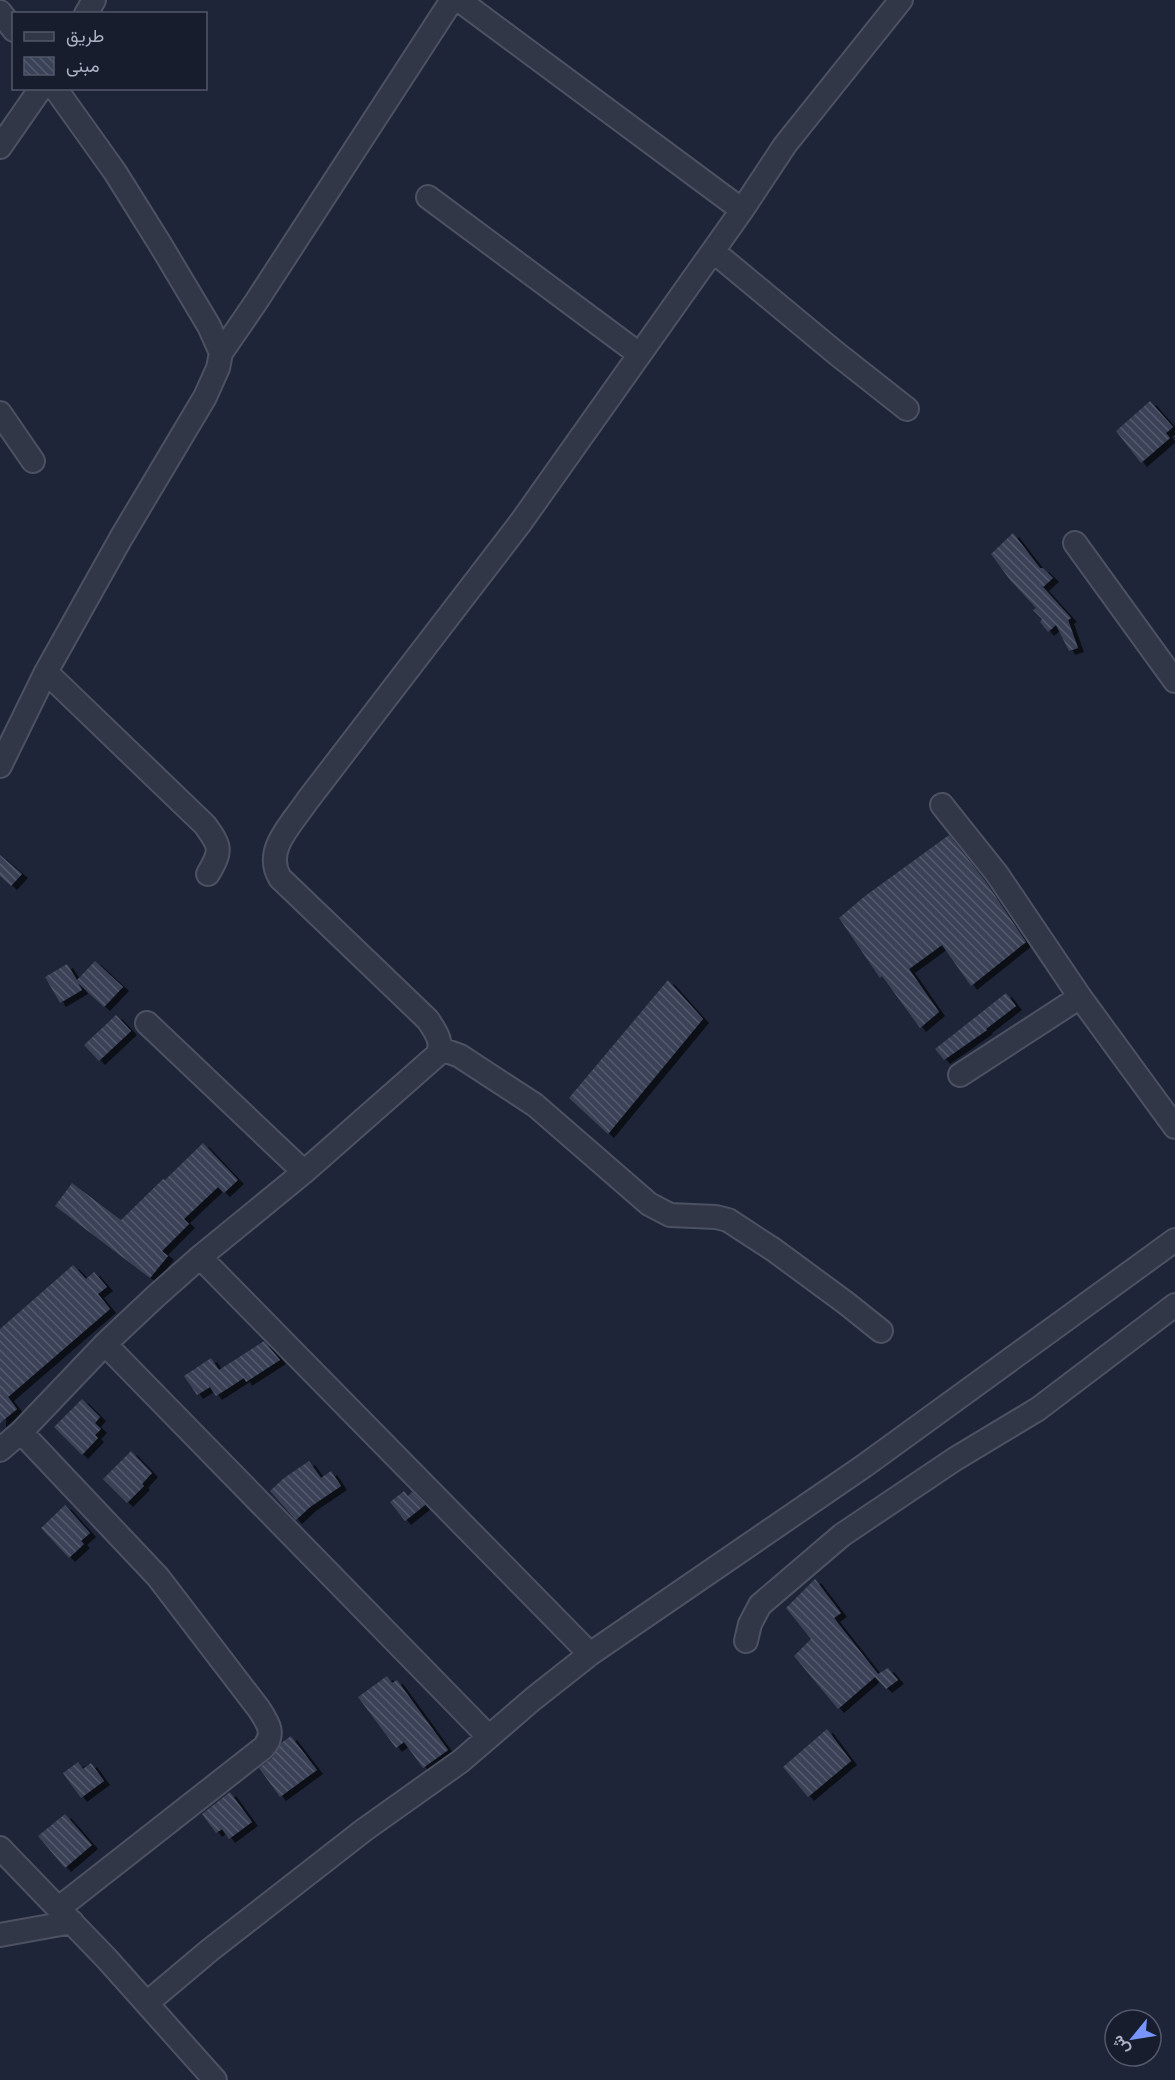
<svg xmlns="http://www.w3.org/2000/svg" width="1175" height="2080" font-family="'IBM Plex Sans',Vazirmatn,sans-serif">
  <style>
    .building { fill: url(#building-back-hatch); filter: url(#shadow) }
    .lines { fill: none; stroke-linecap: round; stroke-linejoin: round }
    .minor-casing { stroke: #4d5263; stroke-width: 26 }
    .minor { stroke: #323748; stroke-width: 22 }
  </style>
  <defs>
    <pattern id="building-back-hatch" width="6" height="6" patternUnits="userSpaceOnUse" patternTransform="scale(1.5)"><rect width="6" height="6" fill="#3a4258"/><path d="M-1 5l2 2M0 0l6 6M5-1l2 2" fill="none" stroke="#545b6e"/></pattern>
    <filter id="shadow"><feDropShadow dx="6" dy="4" stdDeviation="0" flood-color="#0009"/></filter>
  </defs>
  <rect width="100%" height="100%" fill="#1e2538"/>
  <!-- building -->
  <path class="building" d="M1150,401L1173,427L1166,433L1170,438L1141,463L1116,431Z
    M1013,533L1040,568H1043L1053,578L1043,587L1071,618L1068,620L1078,648L1069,651L1056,625L1048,632L1040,622L1042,619L1033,610L1036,608L1010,580L991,554Z
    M949,835L986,882L1026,942L971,986L942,945L909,969L939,1012L920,1028L882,976L880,978L839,918L865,896Z
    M0,855L22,874L11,886L0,876Z
    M95,961L123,987L104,1007L78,983L82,990L60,1003L45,977L67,964L77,980Z
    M668,980L703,1019L608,1134L569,1098Z
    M1006,993L1016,1006L986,1029L987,1030L944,1060L935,1049Z
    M116,1015L131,1031L99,1061L84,1045Z
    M203,1143L238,1180L224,1193L218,1187L184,1219L189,1224L162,1251L168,1256L150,1278L55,1206L72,1183L121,1220L163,1179L165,1180Z
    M73,1265L86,1279L94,1272L107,1287L98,1294L110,1309L8,1397L17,1409L0,1423V1329Z
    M264,1341L280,1360L246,1382L244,1378L216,1396L210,1387L197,1395L184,1376L211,1358L219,1370Z
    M82,1399L100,1417L95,1423L101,1429L95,1435L98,1438L82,1455L54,1427Z
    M131,1451L152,1473L142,1484L144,1486L127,1503L103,1479Z
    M309,1461L321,1478L331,1471L341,1486L310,1507L296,1520L270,1491L284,1478Z
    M404,1491L408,1496L412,1492L425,1505L405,1521L390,1502Z
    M65,1505L90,1533L81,1541L84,1544L69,1558L41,1528Z
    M815,1579L841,1613L834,1618L878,1674L888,1668L898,1680L886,1689L875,1677L838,1709L794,1656L811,1639L786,1608Z
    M387,1676L392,1683L397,1680L448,1750L423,1768L404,1742L396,1748L358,1697Z
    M827,1729L851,1761L808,1797L783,1767Z
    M291,1736L317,1770L280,1797L259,1768L272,1758L281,1743Z
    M78,1762L83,1769L91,1763L104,1781L81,1798L63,1773Z
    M230,1792L252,1822L229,1839L222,1829L216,1833L202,1814Z
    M65,1814L92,1845L65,1868L38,1836Z"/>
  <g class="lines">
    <defs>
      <path id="minor" d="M459,0L742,210
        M0,12L14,30
        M86,14L94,0
        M0,147L41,88
        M428,197L639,354
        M713,251L836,353L907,409
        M221,353L256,302L452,0
        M0,413L33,461
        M1075,543L1175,681
        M46,672L205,825C221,847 222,850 208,874
        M0,766L46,672L121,538L205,397L218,368L221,353L209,326L160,244L115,172L55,88
        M942,805L997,874L1080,997L1175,1127
        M147,1023L304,1172
        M441,1049L460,1056L535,1105L649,1204L670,1215L716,1217L728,1220L774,1250L846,1303L881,1331
        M960,1075L1080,997
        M200,1257L590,1654
        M105,1344L489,1737
        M21,1432L158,1577L259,1709C268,1723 276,1734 263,1748L59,1908
        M0,1450L21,1432L105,1344L156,1296L200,1257L304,1172L437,1055C444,1042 435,1031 428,1020L280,878C263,850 292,824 307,801L521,522L742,210L785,145L901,0
        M746,1641L750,1624L760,1605L842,1535L955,1459L1038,1409L1175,1305
        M0,1848L107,1959L215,2080
        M0,1935L72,1922
        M147,2003L210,1950L364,1830L461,1761L533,1699L590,1654L864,1466L1175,1240"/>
    </defs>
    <!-- minor casing -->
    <use href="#minor" class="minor-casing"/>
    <!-- minor -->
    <use href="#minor" class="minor"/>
  </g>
  <!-- legend -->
  <rect x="12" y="12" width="195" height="78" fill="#181d2d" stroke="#53586a" stroke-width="1.5"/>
  <rect x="24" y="32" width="30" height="9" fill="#323748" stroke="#53586a" stroke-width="1.5"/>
  <text x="66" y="42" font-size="18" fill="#acb1c5">طريق</text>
  <rect x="24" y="57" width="30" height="18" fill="url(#building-back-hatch)" stroke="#53586a" stroke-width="1.5"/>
  <text x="66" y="72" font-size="18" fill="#acb1c5">مبنى</text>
  <!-- north arrow -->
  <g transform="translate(1133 2038) rotate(240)"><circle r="28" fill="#181d2d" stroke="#53586a" stroke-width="1.5"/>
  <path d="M0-4.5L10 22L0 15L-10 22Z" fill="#7895fe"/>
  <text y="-9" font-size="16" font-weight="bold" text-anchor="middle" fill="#acb1c5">ش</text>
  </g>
</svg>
